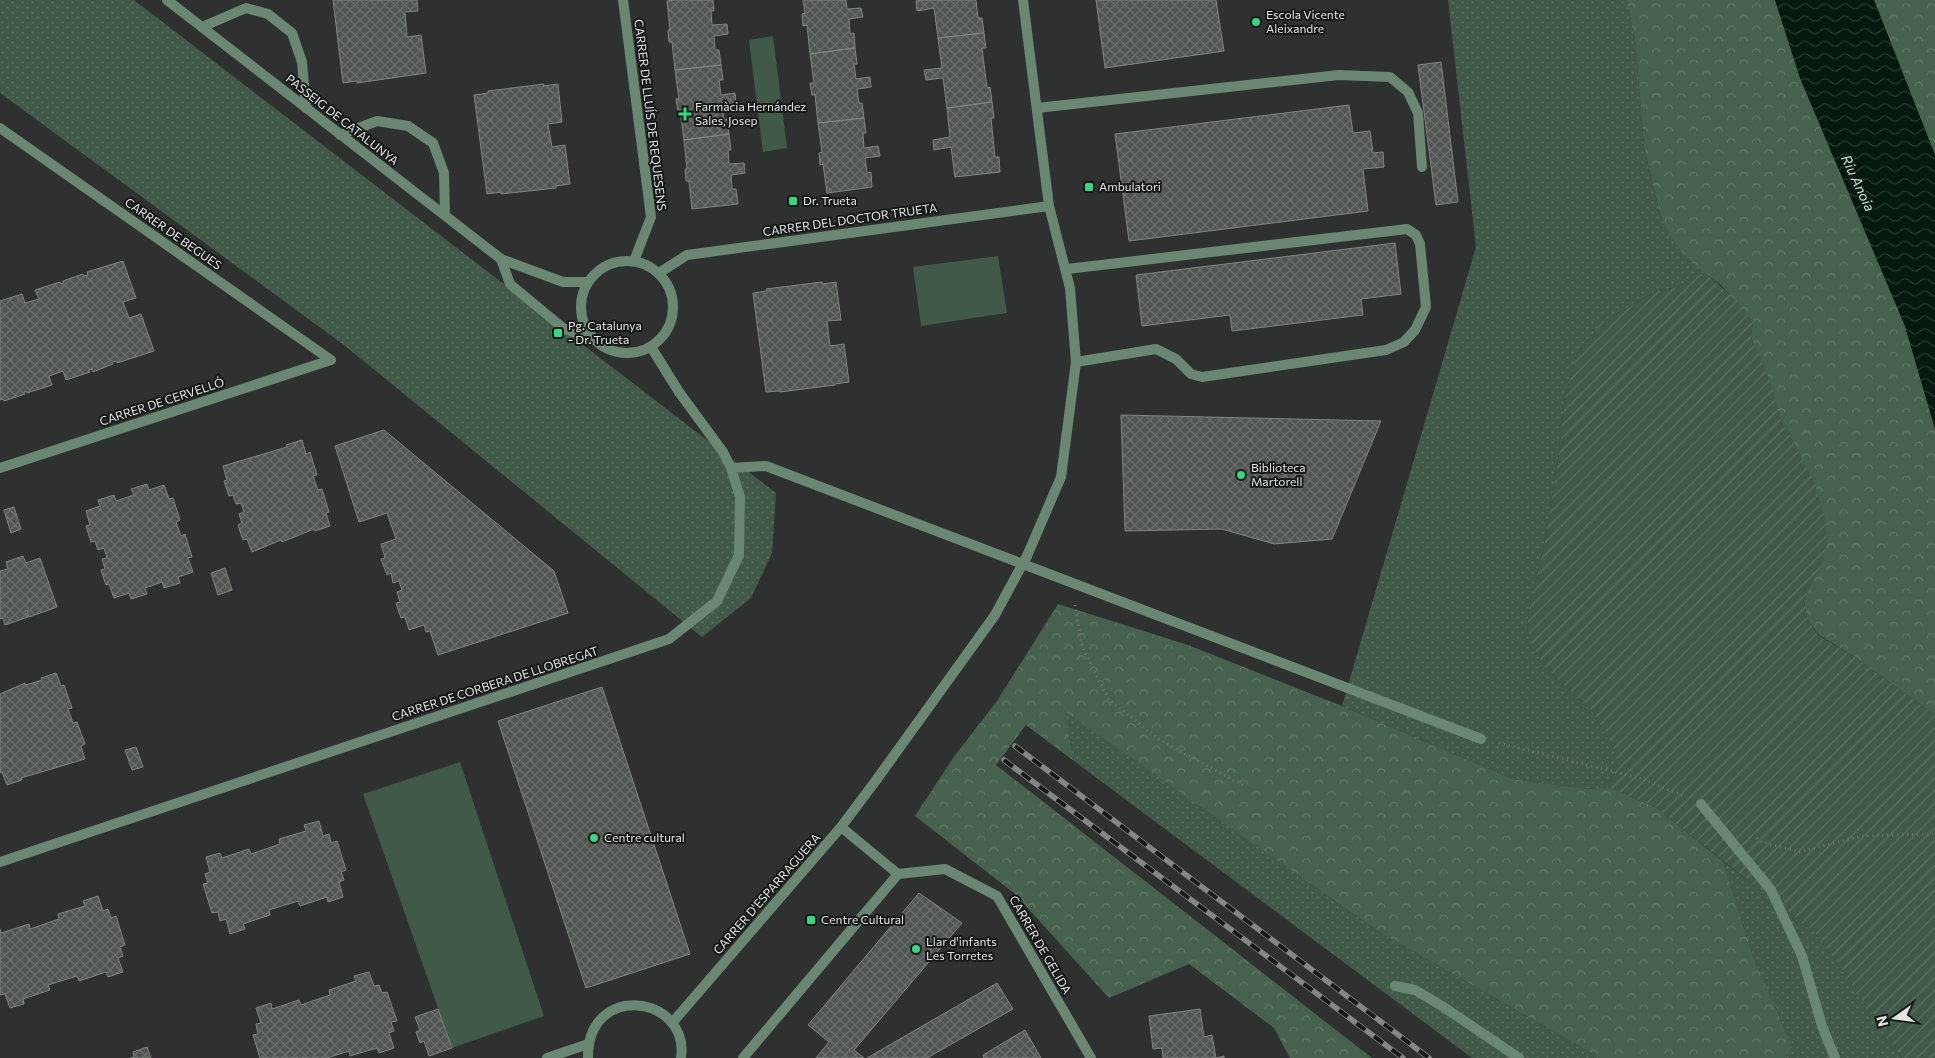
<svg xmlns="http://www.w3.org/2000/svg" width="1935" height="1058" font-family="Commissioner,sans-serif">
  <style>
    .grass { fill: url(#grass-dots) }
    .forest { fill: url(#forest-crowns) }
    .park { fill: #405948 }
    .garden { fill: url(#garden-furrows) }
    .water { fill: url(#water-waves) }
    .building { fill: url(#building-cross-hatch); stroke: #818582 }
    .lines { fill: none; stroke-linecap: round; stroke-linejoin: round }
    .path { stroke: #747775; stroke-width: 3; stroke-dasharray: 1 4; stroke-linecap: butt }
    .lane { stroke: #698773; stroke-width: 10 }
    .street { stroke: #698773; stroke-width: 10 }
    .rail-casing { stroke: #848785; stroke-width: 5.5 }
    .rail { stroke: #171918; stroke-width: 4; stroke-dasharray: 11; stroke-linecap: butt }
    .street-bridge { stroke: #698773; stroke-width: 10 }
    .poi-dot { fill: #34d881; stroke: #171918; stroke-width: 2 }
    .labels { text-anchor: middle; stroke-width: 4; stroke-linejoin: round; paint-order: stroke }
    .poi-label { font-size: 12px; fill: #e3e5e4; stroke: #171918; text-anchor: start }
    .street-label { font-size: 12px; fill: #e3e5e4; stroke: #171918 }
    .water-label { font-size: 14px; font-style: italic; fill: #b6eac6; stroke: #171918 }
  </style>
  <defs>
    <pattern id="grass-dots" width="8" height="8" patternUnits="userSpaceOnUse" patternTransform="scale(1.25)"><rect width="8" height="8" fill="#405948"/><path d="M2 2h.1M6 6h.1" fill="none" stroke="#5b7162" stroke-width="1.8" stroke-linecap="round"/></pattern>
    <pattern id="forest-crowns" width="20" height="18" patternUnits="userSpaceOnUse" patternTransform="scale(1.25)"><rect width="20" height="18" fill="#47614f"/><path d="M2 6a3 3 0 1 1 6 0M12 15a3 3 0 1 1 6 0" fill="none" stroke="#617868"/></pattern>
    <pattern id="garden-furrows" width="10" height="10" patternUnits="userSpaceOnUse" patternTransform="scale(1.25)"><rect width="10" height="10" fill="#405948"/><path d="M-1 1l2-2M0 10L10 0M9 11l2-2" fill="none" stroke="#5b7162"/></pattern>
    <pattern id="water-waves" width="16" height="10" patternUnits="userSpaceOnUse" patternTransform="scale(1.25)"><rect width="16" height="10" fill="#031a0c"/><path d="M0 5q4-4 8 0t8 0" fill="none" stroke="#283b2f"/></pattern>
    <pattern id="building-cross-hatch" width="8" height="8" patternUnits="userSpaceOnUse" patternTransform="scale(1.25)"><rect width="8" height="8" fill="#525653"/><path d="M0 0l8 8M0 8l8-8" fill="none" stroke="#6b6e6c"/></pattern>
  </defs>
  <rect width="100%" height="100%" fill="#2e312f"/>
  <!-- grass -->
  <path class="grass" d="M0,0H134L776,493L772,553L751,598L702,637L344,345L0,93Z
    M1448,0H1626L1635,39L1644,149L1658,206L1674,243L1689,260L1705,272L1676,287L1655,292L1600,324L1576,356L1565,397L1558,460L1544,546L1529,608L1527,628L1544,667L1592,711L1613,747L1617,768L1608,787L1588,789L1513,779L1342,706L1476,247Z
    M1063,710L1379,932L1600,1058H1472L1074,761Z
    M1723,861L1815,933L1846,975L1857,995L1872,1012L1902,1058H1786L1791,1047L1753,956Z"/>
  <!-- forest -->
  <path class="forest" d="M1626,0H1775L1800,78L1905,326L1935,429V715L1855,657L1819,635L1807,619L1804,600L1813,580L1802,459L1781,419L1751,337L1753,321L1722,286L1689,260L1674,243L1664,223L1658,206L1644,148L1635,39Z
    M1874,0H1935V155Z
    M1058,604L1188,645L1342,706L1513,779L1588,789L1608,787L1655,807L1723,861L1753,956L1792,1047L1786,1058H1600L1379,932L1064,711L1074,761L1026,725L996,765L1372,1058H1290L1274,1028L1189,964L1109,998L1015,894L915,816L953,758L997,701Z"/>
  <!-- park -->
  <path class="park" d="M773,36L787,148L763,152L749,40Z
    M998,256L1007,313L921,326L913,267Z
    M460,762L544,1016L452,1048L363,794Z"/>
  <!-- garden -->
  <path class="garden" d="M1705,272L1738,302L1753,321L1751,337L1768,376L1781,419L1813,479L1825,518L1827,540L1823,560L1804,600L1807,619L1819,636L1855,657L1935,715V1058H1902L1872,1012L1857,995L1846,975L1815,933L1655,807L1608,787L1617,768L1613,747L1592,711L1544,667L1533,648L1527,628L1529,608L1544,546L1558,460L1565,397L1576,356L1600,324L1655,292L1676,287Z"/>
  <!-- water -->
  <path class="water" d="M1775,0H1874L1935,155V429L1905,326L1800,78Z"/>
  <!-- building -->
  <path class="building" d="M333,0H417L418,11L405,12L407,37L421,35L426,73L357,83V81L343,83Z
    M674,0H713L714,11H711L712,25L727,24L728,34L714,36L715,50H719L721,65L675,70L672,42H669L668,30H670L667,1Z
    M803,0H846L847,9L861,8L863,17L849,19L850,34L854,33L855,48L810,54L807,25L803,26L802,14L805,13Z
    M923,0H976L978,18H982L984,33L938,38L934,8L917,11L916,1Z
    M1096,0H1216L1224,51L1105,68Z
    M984,33L986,48H982L987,88L990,87L992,102L947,108L943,78L926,80L924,70L942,68L938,38Z
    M855,48L857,64H854L856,79L870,77L871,87L857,89L859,103H862L864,118L818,123L815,95H812L810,83H814L810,54Z
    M1441,62L1458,202L1436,205L1418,65Z
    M721,65L723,80H719L721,95L735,93L736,103L722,105L724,120L727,119L729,134L684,140L680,111L678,112L676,99H679L675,70Z
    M544,84L543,86L558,84L562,122L548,124L552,147L565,145L570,184L556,186V188L501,194V192L487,194L474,95L488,93V91Z
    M992,102L994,118H991L995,157H999L1000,172L955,177L951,147L934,150L933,140L950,137L947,108Z
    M1349,105L1353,133L1370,131L1373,153L1383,152L1384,167L1363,169L1368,211L1129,241L1115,134Z
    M864,118L866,133H863L864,148L878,146L880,156L865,158L867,173L871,172L872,187L827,193L823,164L820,165L819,153L822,152L818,123Z
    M729,134L731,150H728L729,164L744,163L745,173L731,175L732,189H736L738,204L692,209L689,181H686L685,169H687L684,140Z
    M1395,243L1401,294L1361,299L1363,315L1232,331L1230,315L1142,326L1136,275Z
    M123,261L136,298L123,302L129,318L141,314L154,351L117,363V361L112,362L113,364L93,372L92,369L89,370L90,372L66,380L63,371L49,376L52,385L27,393L26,391L24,392L25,394L4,401L3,399L0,400V301L22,294L25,303L39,299L35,290L60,282L61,284L63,283V281L83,274L84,276L88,275L87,272Z
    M822,282V284L836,282L841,320L827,321L830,346L844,344L849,382L835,384V385L780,392V391L766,392L753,293L767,291L766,289Z
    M1121,415L1381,421L1332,539L1274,544L1222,529L1125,531Z
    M384,430L554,571L568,613L438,655L430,631L426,632L424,625L409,630L405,617L401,618L396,603L400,602L397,592L402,590L399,581L393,583L391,573L387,575L381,559L385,558L381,544L396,539L387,513L359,522L335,446Z
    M302,440L306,454L310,452L317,475L313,476L318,490L322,489L329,512L326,513L330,526L315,531L314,529L282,542L281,540L252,552L247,539L243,540L238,525L242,523L239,514L244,512L241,503L236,504L233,495L229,496L224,481L227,480L223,466L287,447L286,445Z
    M147,484L149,490L164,485L169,499L173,498L180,520L176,522L181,536L185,534L192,557L188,558L193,572L178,577L180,583L164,588L162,582L145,588L147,594L131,599L129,593L114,598L109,584L106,585L101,570L105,569L102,559L107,558L104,548L98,550L95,541L91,542L86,526L90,525L86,511L100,506L98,500L114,495L116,501L134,495L131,489Z
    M14,507L21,529L11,533L4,510Z
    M23,556L26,563L40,558L57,607L29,617L27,610L25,611L28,617L5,625L3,618L0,619V571L8,569L6,562Z
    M225,568L232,590L218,595L211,573Z
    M56,673L61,686L64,685L72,708L68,709L73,723L77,722L85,744L81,746L85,759L21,778L22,780L7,785L2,772L0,773V694L25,683L26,685L42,680L41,678Z
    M602,687L690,954L586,988L498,721Z
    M136,747L143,767L132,770L125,750Z
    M319,821L323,836L329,834L331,843L337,841L346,870L341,872L344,880L339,882L343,897L328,902L327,897L300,906L298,901L269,910L270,915L243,924L245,929L230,934L226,919L220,921L218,912L212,913L203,884L208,883L205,874L210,872L206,857L220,853L222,858L249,849L251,854L280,844L279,839L306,831L304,825Z
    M919,893L962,923L854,1050L864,1058H816L829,1042L808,1025Z
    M98,896L103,911L108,909L111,918L116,916L125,945L120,947L123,956L118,958L123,972L108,977L106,972L79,981L77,976L48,985L50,990L23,999L24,1004L10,1008L5,994L0,995V929L1,933L29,924L30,929L59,919L58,914L85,906L83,901Z
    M369,972L374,986L379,985L382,993L387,992L397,1021L391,1022L394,1031L389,1033L394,1048L379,1053L377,1048L350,1056L349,1051L327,1058H260L253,1035L258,1034L256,1024L261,1023L256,1008L271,1003L272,1009L299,1000L301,1005L330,995L329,990L356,981L354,976Z
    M997,983L1013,1009L927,1058H867Z
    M438,1009L452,1048L429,1056L424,1041L420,1043L416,1032L420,1030L415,1017Z
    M1200,1009L1204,1037L1212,1035L1216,1058L1224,1056V1058H1163L1162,1048L1153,1049L1149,1016Z
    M1025,1030L1041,1058H984L983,1055Z
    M147,1047L151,1058H130L134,1057L133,1052Z"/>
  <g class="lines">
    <!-- path -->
    <path class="path" d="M1075,605L1082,646L1109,700L1160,740L1246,787
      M1499,743L1643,779L1683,796
      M1757,838L1762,842L1800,852L1861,836L1935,834"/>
    <!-- lane -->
    <path class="lane" d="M202,27L246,8L268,14L292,33L302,62L306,108
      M1037,108L1339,75L1390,77L1408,92L1418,113L1422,167
      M340,135L377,121L408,126L433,143L444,173L445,215
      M501,259L510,284L563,328L594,340
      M1067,269L1407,229L1416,235L1420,244L1426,307L1415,330L1404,342L1386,350L1202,377L1191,374L1176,359L1156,349L1076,362
      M1701,804L1771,890L1802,956L1822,1026L1835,1058
      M1395,986L1415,990L1442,1006L1519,1058"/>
    <!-- street -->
    <path class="street" d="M167,0L501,259L563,282H587
      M623,0L651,217L634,261
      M1023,0L1049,206L1070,288L1076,362L1061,477L1027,556
      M0,128L331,360
      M581 307a46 46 0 1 1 92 0a46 46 0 1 1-92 0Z
      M659,273L687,255L1049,206
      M0,468L331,360
      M731,468L766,466L1481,739
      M841,827L898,874L945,869L997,896L1091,1058
      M0,862L669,639L717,601L739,555L740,497L731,468L723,452L679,392L651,347
      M672,1023L841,827L877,779
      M547,1058L588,1044
      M588,1058C587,981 690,995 681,1058
      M743,1058L898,874"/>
    <defs>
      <path id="rail" d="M1015,746L1429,1058
        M1004,760L1403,1058"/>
    </defs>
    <!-- rail casing -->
    <use href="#rail" class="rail-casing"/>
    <!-- rail -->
    <use href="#rail" class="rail"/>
    <!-- street-bridge -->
    <path class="street-bridge" d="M877,779L995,615L1027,556"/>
  </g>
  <!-- markers -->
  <g class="poi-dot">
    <circle cx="1256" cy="22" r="5"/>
    <path d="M682.5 106.5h5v5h5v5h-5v5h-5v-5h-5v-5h5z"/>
    <rect x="1084" y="182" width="10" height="10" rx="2.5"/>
    <rect x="788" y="196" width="10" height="10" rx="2.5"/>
    <rect x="553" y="328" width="10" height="10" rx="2.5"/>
    <circle cx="1241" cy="475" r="5"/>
    <circle cx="594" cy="838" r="5"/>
    <rect x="806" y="915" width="10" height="10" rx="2.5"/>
    <circle cx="916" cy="949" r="5"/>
  </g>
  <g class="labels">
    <!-- poi labels -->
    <g class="poi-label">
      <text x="1266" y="19">Escola Vicente<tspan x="1266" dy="14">Aleixandre</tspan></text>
      <text x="695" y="111">Farmàcia Hernández<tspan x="695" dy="14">Sales, Josep</tspan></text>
      <text x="1099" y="191">Ambulatori</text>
      <text x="803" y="205">Dr. Trueta</text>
      <text x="568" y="330">Pg. Catalunya<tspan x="568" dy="14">- Dr. Trueta</tspan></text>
      <text x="1251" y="472">Biblioteca<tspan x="1251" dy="14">Martorell</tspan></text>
      <text x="604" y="842">Centre cultural</text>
      <text x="821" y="924">Centre Cultural</text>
      <text x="926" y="946">Llar d'infants<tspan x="926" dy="14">Les Torretes</tspan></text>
    </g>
    <!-- street labels -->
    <g class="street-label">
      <text transform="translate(650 115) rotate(83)" y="4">CARRER DE LLUÍS DE REQUESENS</text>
      <text transform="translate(342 120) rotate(38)" y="4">PASSEIG DE CATALUNYA</text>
      <text transform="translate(850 220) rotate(-8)" y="4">CARRER DEL DOCTOR TRUETA</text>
      <text transform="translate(173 234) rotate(35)" y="4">CARRER DE BEGUES</text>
      <text transform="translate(162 402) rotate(-18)" y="4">CARRER DE CERVELLÓ</text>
      <text transform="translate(495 684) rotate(-18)" y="4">CARRER DE CORBERA DE LLOBREGAT</text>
      <text transform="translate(767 894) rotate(-49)" y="4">CARRER D'ESPARRAGUERA</text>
      <text transform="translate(1040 945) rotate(60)" y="4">CARRER DE GELIDA</text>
    </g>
    <!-- water labels -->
    <g class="water-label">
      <text transform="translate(1858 183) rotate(65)" y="5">Riu Anoia</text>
    </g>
  </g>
  <!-- north arrow -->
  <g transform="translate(1895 1018) rotate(256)" stroke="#171918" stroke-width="4" paint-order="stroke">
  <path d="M0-4L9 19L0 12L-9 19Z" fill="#e3e5e4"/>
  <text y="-8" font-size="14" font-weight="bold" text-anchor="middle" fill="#e3e5e4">N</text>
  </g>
</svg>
